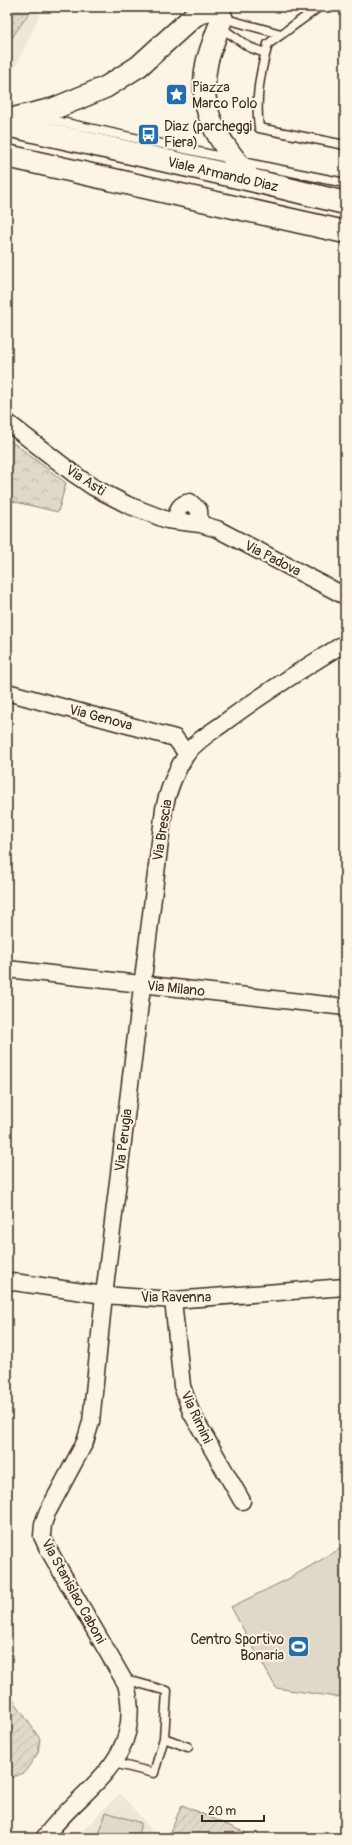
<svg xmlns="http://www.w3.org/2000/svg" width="352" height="1845" font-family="Pangolin,sans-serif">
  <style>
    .built { fill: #eee6d6 }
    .grass { fill: url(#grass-dots); stroke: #8e8173 }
    .park { fill: url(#park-crowns); stroke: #8e8173 }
    .garden { fill: url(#garden-furrows); stroke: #8e8173 }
    .pitch { fill: #e0d8c8; stroke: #8e8173 }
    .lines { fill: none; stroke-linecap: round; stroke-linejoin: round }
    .service-casing { stroke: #3b2a1e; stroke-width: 11 }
    .minor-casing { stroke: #3b2a1e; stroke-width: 19 }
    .tertiary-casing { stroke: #3b2a1e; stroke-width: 24 }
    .secondary-casing { stroke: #3b2a1e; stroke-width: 25 }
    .service { stroke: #fcf5e5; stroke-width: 8 }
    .minor { stroke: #fcf5e5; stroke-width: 16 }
    .tertiary { stroke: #fcf5e5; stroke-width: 21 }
    .secondary { stroke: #fcf5e5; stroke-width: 22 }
    .labels { text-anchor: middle; stroke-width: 4; stroke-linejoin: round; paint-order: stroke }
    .poi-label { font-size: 14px; fill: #3b2a1e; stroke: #fcf5e5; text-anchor: start }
    .street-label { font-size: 14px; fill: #3b2a1e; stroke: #fcf5e5 }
  </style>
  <defs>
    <pattern id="grass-dots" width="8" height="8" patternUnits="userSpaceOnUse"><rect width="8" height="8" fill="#e0d8c8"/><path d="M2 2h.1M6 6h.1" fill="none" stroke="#c1baab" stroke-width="1.8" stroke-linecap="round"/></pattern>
    <pattern id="park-crowns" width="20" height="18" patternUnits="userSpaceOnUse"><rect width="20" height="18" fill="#e0d8c8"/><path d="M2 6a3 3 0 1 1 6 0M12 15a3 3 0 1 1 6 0" fill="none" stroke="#c1baab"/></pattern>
    <pattern id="garden-furrows" width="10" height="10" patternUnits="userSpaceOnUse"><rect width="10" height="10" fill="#e0d8c8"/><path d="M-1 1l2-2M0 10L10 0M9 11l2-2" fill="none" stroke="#c1baab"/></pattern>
  </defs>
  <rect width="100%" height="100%" fill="#fcf5e5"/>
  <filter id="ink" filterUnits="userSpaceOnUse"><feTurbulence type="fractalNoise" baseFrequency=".025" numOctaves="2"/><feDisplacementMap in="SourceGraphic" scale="8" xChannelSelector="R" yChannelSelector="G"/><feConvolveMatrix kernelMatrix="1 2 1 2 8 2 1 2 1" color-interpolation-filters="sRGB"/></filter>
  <g filter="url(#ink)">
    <!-- built -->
    <path class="built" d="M7,7H43L7,86Z
      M120,1793L159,1838H75Z"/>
    <!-- grass -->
    <path class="grass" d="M7,7H33L7,45Z"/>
    <!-- park -->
    <path class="park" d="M7,438L66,483L58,512L7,500Z"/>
    <!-- garden -->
    <path class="garden" d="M7,1690L40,1739L38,1753L24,1773L7,1779Z
      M182,1805L257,1838H167Z"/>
    <!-- pitch -->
    <path class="pitch" d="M345,1546V1694L336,1697L276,1688L231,1607L288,1579Z
      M106,1812L141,1823L137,1838H98Z"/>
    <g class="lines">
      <defs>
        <path id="service" d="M319,7L268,44C260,73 255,99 259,128L345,145
          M222,18L281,34
          M220,27L249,47L265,53
          M43,118L231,159
          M242,162L345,183
          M164,1738L188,1747
          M114,1763L154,1773L164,1738L167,1691L124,1679"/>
        <path id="minor" d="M7,422L74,474L93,487L128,505L167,520L200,524L217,529L345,596
          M175,521C178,510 178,504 190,502L199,510L200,524
          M7,692L175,738L187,754
          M7,969L345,1007
          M7,1281L104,1295L173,1300L345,1287
          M173,1300L182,1386L191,1412L242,1501
          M44,1838C82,1786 146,1762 126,1684L48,1549L42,1536L43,1524L47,1513L85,1442L91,1422L104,1295L164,809C168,790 175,772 186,755C195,741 212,732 225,722C264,693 304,668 345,643"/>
        <path id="tertiary" d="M216,7L222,18C217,33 211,47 207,62C196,114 220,141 251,180
          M7,120L53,109L106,87L139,66L194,16L214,7"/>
        <path id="secondary" d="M7,125L251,180L345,203
          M7,156L345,232"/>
      </defs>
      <!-- service casing -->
      <use href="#service" class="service-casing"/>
      <!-- minor casing -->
      <use href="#minor" class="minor-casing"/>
      <!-- tertiary casing -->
      <use href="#tertiary" class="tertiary-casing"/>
      <!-- secondary casing -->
      <use href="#secondary" class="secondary-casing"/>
      <!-- service -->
      <use href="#service" class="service"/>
      <!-- minor -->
      <use href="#minor" class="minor"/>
      <!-- tertiary -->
      <use href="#tertiary" class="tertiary"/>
      <!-- secondary -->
      <use href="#secondary" class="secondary"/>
    </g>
  </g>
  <!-- icons -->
  <defs>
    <symbol id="sight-square" viewBox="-11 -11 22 22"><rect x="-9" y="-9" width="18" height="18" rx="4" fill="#1f6fb2" stroke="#fcf5e5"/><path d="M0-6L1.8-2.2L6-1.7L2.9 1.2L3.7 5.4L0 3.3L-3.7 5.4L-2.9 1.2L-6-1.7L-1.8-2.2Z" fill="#fff"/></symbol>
    <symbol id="bus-square" viewBox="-11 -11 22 22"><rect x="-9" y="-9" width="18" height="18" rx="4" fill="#1f6fb2" stroke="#fcf5e5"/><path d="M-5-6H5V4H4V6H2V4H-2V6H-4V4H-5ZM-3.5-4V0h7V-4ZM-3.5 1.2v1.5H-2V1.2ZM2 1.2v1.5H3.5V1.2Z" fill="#fff"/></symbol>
    <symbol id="stadium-square" viewBox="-11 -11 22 22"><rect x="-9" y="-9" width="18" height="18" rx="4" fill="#1f6fb2" stroke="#fcf5e5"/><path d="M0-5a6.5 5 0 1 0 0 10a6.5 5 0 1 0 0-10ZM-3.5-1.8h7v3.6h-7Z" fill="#fff"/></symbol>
  </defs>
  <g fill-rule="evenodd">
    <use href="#sight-square" x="164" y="82" width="25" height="25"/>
    <use href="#bus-square" x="136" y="122" width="25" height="25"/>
    <use href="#stadium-square" x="286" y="1634" width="25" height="25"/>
  </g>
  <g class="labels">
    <!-- poi labels -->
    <g class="poi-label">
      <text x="192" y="92">Piazza<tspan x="192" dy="16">Marco Polo</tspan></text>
      <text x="164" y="131">Diaz (parcheggi<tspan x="164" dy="16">Fiera)</tspan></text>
      <text x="284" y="1644" text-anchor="end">Centro Sportivo<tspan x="284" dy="16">Bonaria</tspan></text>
    </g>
    <!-- street labels -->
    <g class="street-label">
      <text transform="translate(223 174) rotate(13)" y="5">Viale Armando Diaz</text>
      <text transform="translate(86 480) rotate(33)" y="5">Via Asti</text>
      <text transform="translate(273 558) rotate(27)" y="5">Via Padova</text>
      <text transform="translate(101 717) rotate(15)" y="5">Via Genova</text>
      <text transform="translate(162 830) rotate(-81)" y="5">Via Brescia</text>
      <text transform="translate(176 988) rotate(6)" y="5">Via Milano</text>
      <text transform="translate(123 1140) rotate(-83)" y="5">Via Perugia</text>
      <text x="176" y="1302">Via Ravenna</text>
      <text transform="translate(197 1417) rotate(65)" y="5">Via Rimini</text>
      <text transform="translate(74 1591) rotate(61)" y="5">Via Stanislao Caboni</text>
    </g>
  </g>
  <!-- margin -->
  <rect width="352" height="1845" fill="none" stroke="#fcf5e5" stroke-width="24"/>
  <rect x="12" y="12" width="328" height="1821" fill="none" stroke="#3b2a1e" stroke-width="1.5" filter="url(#ink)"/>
  <!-- scale -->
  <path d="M202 1815v6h62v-6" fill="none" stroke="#3b2a1e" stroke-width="2"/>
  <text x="208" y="1815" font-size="12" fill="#3b2a1e" stroke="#fcf5e5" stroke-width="3" paint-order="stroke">20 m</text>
</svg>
